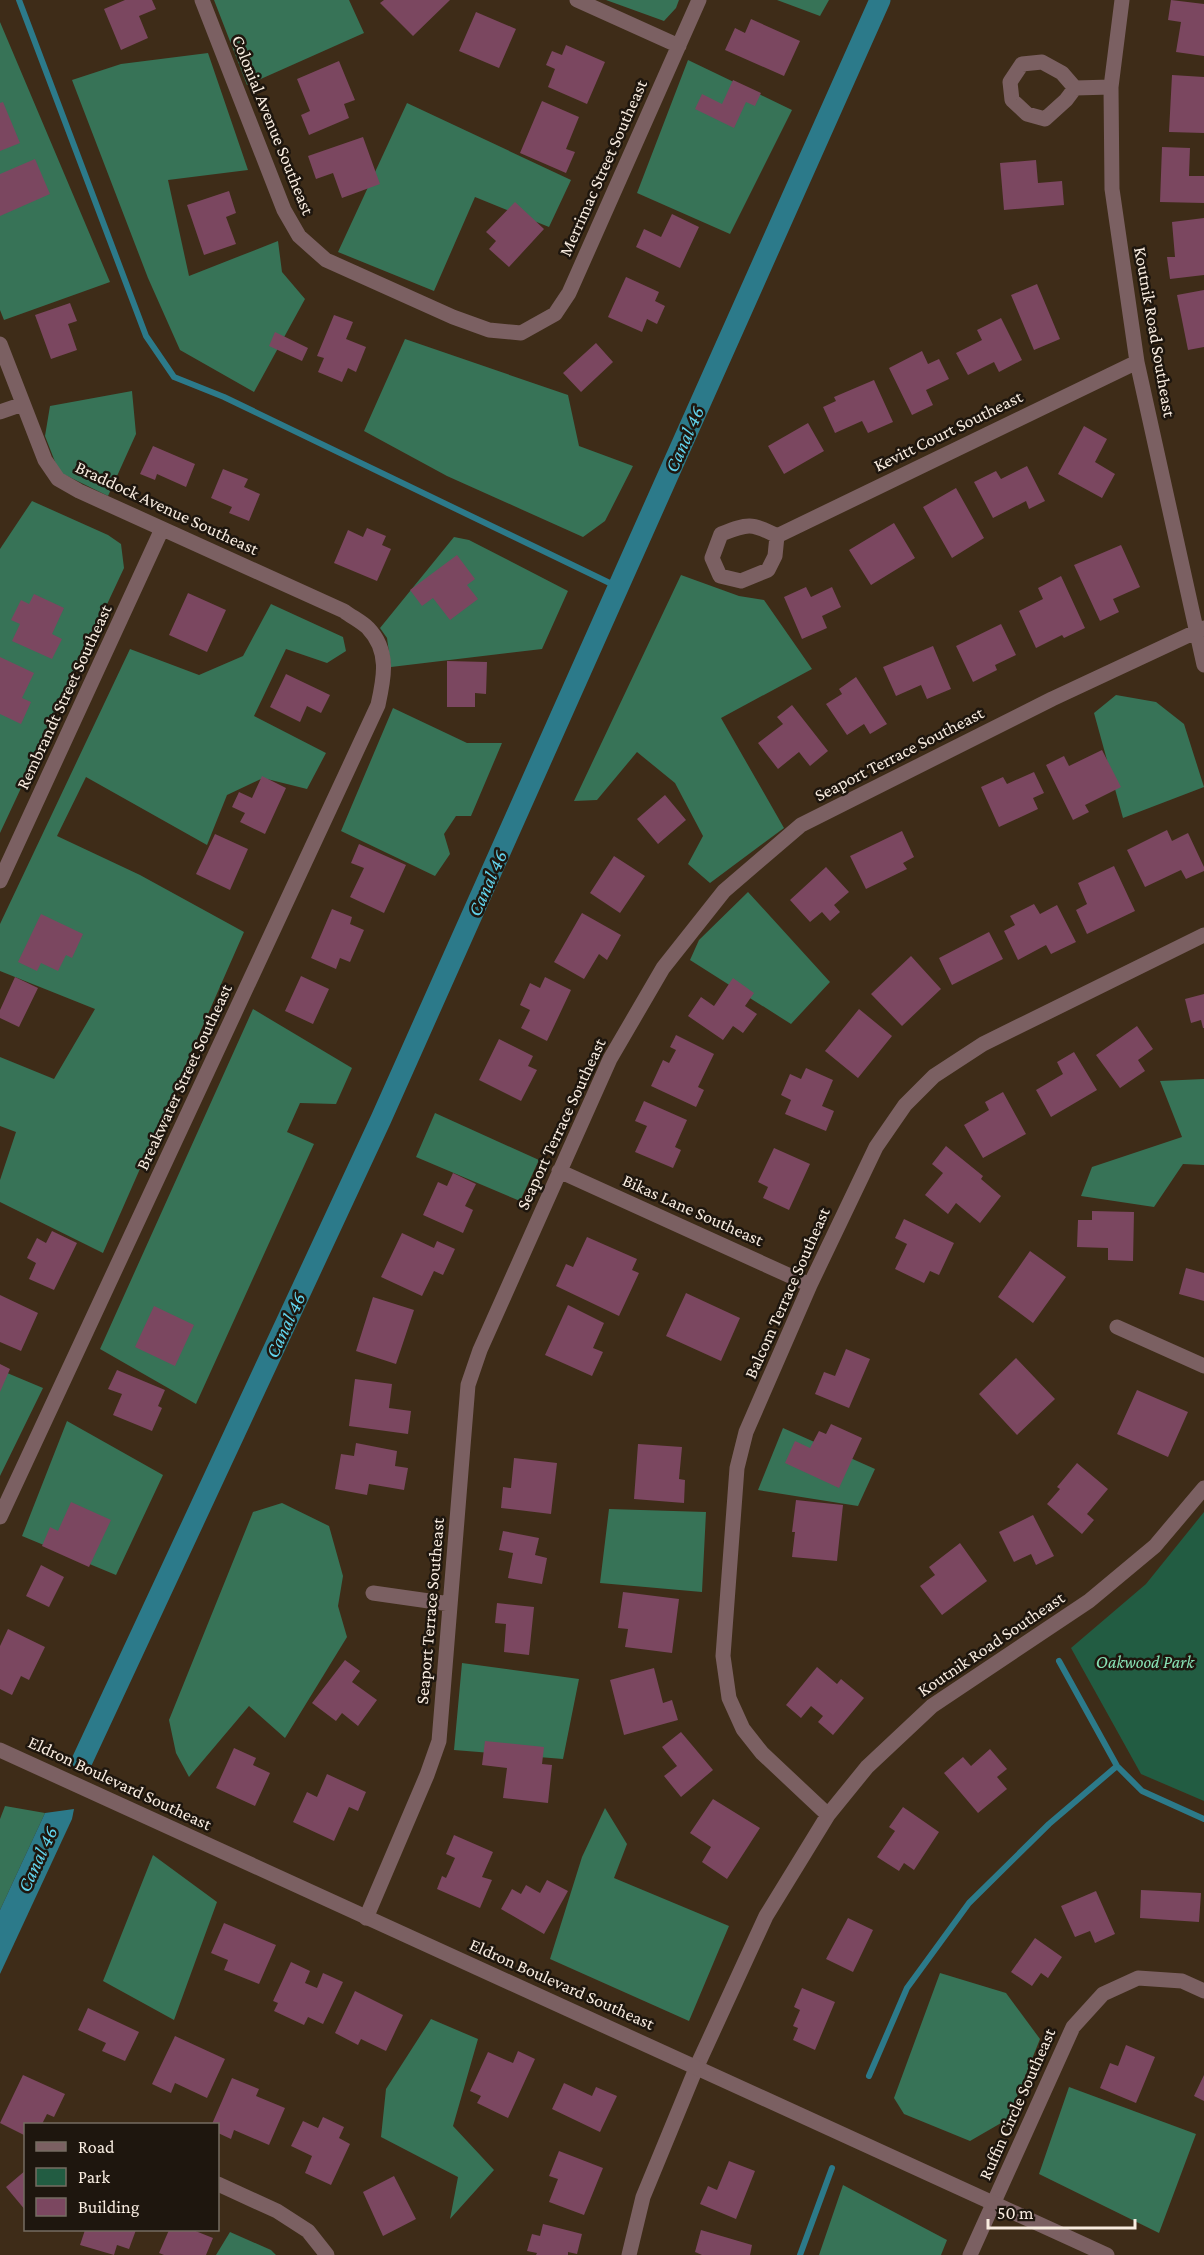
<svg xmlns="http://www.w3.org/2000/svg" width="1204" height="2255" font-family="'Crimson Pro',serif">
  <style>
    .green { fill: #225c42 }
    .forest { fill: #377357 }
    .water { fill: #2c7a8a }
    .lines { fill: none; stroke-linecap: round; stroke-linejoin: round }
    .stream { stroke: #2c7a8a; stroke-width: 6 }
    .canal { stroke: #2c7a8a; stroke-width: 21 }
    .building { fill: #7b4760 }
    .minor { stroke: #7b6062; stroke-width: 15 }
    .tertiary { stroke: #7b6062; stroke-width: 15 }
    .labels { text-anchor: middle; stroke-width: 5; stroke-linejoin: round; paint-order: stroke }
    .street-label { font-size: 18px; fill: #f8ece0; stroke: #1e160e }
    .park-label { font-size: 18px; font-style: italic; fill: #88e2b5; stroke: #1e160e }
    .water-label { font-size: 20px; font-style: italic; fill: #62d3ec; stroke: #1e160e }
  </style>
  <rect width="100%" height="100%" fill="#3e2c18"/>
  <!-- green -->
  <path class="green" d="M1204,1512V1801L1141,1774L1071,1648L1146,1584Z"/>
  <!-- forest -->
  <path class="forest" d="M214,0H349L364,33L247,85Z
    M606,0H679L676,8L664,21Z
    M777,0H829L820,16Z
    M0,22L110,282L4,320L0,310Z
    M208,53L248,170L168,180L189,276L278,241L282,272L305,299L254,392L180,350L148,278L72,80L121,64Z
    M688,60L792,110L730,234L637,193Z
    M407,103L571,180L549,227L475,197L434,291L338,252Z
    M405,339L568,395L579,446L633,466L605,521L583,537L447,476L364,431Z
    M132,391L136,434L108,496L59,472L45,436L50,406Z
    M32,501L108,535L121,544L124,568L0,833V549Z
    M454,537L469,540L568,591L542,649L391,667L387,638L380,628Z
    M681,575L739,596L764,600L812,669L721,718L784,828L710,883L688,864L703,836L675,783L637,752L597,800L574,801Z
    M271,604L343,637L346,651L327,663L286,649L254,716L326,753L307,789L263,778L227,795L207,845L86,777L57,836L140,875L244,932L103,1253L0,1202V1180L16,1132L0,1126V1057L54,1079L95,1009L0,971V924L130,649L199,675L243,656Z
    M1116,695L1156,702L1184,724L1204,787L1123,818L1094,713Z
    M393,708L467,743H502L471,816H456L444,834L450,854L435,876L341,831Z
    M748,892L830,982L791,1024L690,960L699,940Z
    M253,1009L352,1068L336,1104L300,1103L287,1132L314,1144L196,1404L100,1349Z
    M1204,1079V1165L1183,1164L1154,1207L1081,1196L1092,1167L1182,1137L1160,1081Z
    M435,1113L539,1160L520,1201L416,1157Z
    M0,1370L43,1388L0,1476Z
    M67,1421L163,1475L116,1575L22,1536Z
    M783,1428L875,1469L858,1506L758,1490Z
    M282,1503L329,1526L343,1576L338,1606L347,1637L285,1738L249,1706L189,1777L176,1753L169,1720L253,1512Z
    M609,1509L706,1512L702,1592L600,1583Z
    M462,1663L579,1679L563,1759L454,1750Z
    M5,1806L45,1813L0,1910V1819Z
    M605,1808L627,1844L614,1878L729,1926L689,2021L550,1959L582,1857Z
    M153,1855L217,1902L174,2020L103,1981Z
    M940,1973L1006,1993L1040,2039L1008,2119L970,2141L904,2114L894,2098Z
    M431,2019L478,2039L453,2126L494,2170L450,2219L458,2177L381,2137L386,2089Z
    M1069,2087L1196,2134L1159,2233L1039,2174Z
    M843,2185L947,2240L941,2255H819Z
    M230,2232L271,2250L276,2255H216Z"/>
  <!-- water -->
  <path class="water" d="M74,1809L72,1819L0,1974V1910L45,1813Z"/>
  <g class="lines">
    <!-- stream -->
    <path class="stream" d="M19,0L146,336L174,377L224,397L618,587
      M1059,1661L1117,1766L1142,1791L1204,1819
      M869,2076L907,1988L969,1903L1049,1824L1117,1766
      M800,2255L832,2168"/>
    <!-- canal -->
    <path class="canal" d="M82,1761L381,1119L880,0"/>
  </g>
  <!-- building -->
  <path class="building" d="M125,0H152L156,9L139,16L148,38L121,50L104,9Z
    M384,0H450L413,36L380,3Z
    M1171,0L1204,4V56L1176,52L1181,22L1168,20Z
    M476,12L516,29L499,68L459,51Z
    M751,19L800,41L784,76L725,50L735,28L745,33Z
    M566,45L605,62L587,104L548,87L555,69L546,65L552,51L562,55Z
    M339,61L355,100L344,104L349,118L309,135L301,115L310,111L297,79Z
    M1172,75L1204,77V133L1169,132Z
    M733,80L761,93L755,106L746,102L734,128L695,109L702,94L722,104Z
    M542,101L579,117L566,149L575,152L566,173L520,153Z
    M3,102L20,143L0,151V103Z
    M363,137L380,184L342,198L333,173L316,179L308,156Z
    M1162,147L1190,148L1189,176H1204V203L1160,202Z
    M35,159L50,194L0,216V174Z
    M1036,160L1038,183L1062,181L1064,205L1004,210L1000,163Z
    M229,191L236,213L226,217L236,244L204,255L187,205Z
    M515,202L544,229L509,267L489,249L496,241L486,232Z
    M672,214L699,227L680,268L636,247L644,229L661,237Z
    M1204,218V275L1170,279L1167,257H1175L1172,222Z
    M626,277L659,292L655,301L665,306L657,324L647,319L642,332L608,317Z
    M1037,284L1060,339L1034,350L1011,295Z
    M1204,290V347L1188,350L1177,295Z
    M70,303L77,321L68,324L77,350L51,359L35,315Z
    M334,315L353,322L346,339L366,347L356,372L348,368L342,382L318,372L324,358L317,356Z
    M1001,318L1022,360L999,372L994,362L968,375L956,353L982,340L977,330Z
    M275,332L308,348L302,361L269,346Z
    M596,343L613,362L581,392L563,373Z
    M922,351L928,364L939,359L949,379L926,390L933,405L912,415L889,368Z
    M874,380L893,422L868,433L862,421L835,433L823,407L836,401L834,397Z
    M808,423L824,451L784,474L768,446Z
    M1084,426L1107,439L1095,462L1115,474L1102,498L1058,474Z
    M153,446L195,464L186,487L157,474L155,480L140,474Z
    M1027,466L1045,501L1029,509L1026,501L993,518L974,482L996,471L1001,479Z
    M223,469L248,479L244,487L260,494L249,521L229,513L232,507L211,498Z
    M956,488L984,538L952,558L923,507Z
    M894,523L915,558L871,585L849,550Z
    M367,528L386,536L382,545L391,549L377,581L334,563L348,530L363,537Z
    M1121,545L1140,587L1113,599L1119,612L1100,621L1074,565Z
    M457,555L475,579L467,585L478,599L450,620L433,598L422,606L410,590Z
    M1061,576L1085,628L1064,638L1062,635L1036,648L1019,611L1043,599L1038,588Z
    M806,587L811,597L832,587L841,607L822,616L827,628L802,639L784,597Z
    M188,593L226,610L207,652L169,635Z
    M34,594L64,608L52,634L62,639L52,659L12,641L20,624L11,620L21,600L29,604Z
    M1001,624L1016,655L995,665L997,670L973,682L956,646Z
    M933,646L951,689L927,699L921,685L896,696L883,667Z
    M0,657L34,673L22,698L31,702L21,724L0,714Z
    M447,661L487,662L486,694L475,693V707H447Z
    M286,674L330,695L321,713L307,706L300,722L270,707Z
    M856,677L887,724L870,734L864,724L847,735L826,704L842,694L839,689Z
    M792,705L828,751L810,766L799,752L778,769L758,743L783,724L777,717Z
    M1102,750L1121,787L1085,805L1089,812L1073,820L1046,765L1064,756L1069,766Z
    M1034,772L1044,793L1033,798L1038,809L999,827L981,787L1003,777L1007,784Z
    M262,776L286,788L265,834L240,822L245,813L232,807L239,792L252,798Z
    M665,795L686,820L658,844L637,819Z
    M1167,830L1172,841L1188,833L1204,867V871L1186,879L1181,870L1145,887L1127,850Z
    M902,831L914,857L903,863L907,869L866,889L850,856Z
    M215,834L248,849L230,890L196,874Z
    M359,844L406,865L384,913L350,897L364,868L351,863Z
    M614,856L645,876L620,913L590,893Z
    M1114,866L1135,911L1087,934L1076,910L1087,904L1078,883Z
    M826,867L849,892L834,905L840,912L830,921L822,912L810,922L790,900Z
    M1034,904L1040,914L1057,905L1076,942L1051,954L1046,945L1018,960L1004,931L1015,925L1010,916Z
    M332,909L352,917L350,924L364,930L350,962L340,958L336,969L311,958Z
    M582,913L621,935L607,960L599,954L584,979L554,962Z
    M41,914L83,934L72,958L66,955L58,971L41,963L37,971L18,962Z
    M989,932L1003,959L952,985L939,958Z
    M911,956L941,989L902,1026L871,994Z
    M301,976L329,989L313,1024L285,1011Z
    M15,977L38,988L19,1027L0,1018V1010Z
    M545,977L571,990L547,1041L521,1028L530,1010L520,1005L530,983L540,988Z
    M733,978L754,993L745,1006L757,1014L743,1033L733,1026L723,1040L688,1016L701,997L714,1006Z
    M1204,994V1028H1203L1201,1020L1191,1023L1185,999Z
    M859,1009L892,1036L858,1078L825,1051Z
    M1137,1026L1153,1049L1138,1060L1145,1071L1120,1088L1096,1055Z
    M676,1035L714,1054L698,1087L704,1090L696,1107L651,1086L663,1060L669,1063L676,1050L670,1047Z
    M499,1039L533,1056L528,1066L537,1070L521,1101L479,1080Z
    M1074,1052L1097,1090L1051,1117L1036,1090L1063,1074L1057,1062Z
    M806,1068L833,1080L822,1106L834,1111L826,1131L785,1114L791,1100L781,1095L790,1074L801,1079Z
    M1003,1092L1026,1134L983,1158L964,1125L989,1110L985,1102Z
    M644,1101L687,1120L675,1147L681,1150L673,1168L635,1152L647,1126L635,1121Z
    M946,1146L983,1176L981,1179L1001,1196L980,1223L956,1203L948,1214L925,1195L943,1173L932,1164Z
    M774,1148L810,1164L789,1210L763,1198L768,1187L758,1182Z
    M453,1173L476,1184L465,1206L473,1210L463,1233L423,1215L438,1182L447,1186Z
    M1092,1211L1134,1212L1133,1261L1108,1260V1248L1077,1247L1078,1220H1092Z
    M904,1219L954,1243L939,1275L930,1271L924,1283L895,1269L907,1244L895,1238Z
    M52,1231L77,1243L54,1290L29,1279L36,1263L27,1258L37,1238L46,1243Z
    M402,1233L434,1248L437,1241L455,1249L443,1275L434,1271L422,1296L381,1277Z
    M587,1237L637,1259L632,1270L639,1273L619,1316L556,1286L566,1264L573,1267Z
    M1030,1251L1066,1277L1033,1323L998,1297Z
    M1186,1268L1204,1273V1301L1179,1294Z
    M686,1293L740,1318L721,1361L666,1336Z
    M0,1295L38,1313L21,1351L0,1342Z
    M373,1297L414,1310L396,1364L356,1351Z
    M568,1305L604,1323L593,1348L603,1352L592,1376L545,1355Z
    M154,1306L194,1325L175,1366L135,1347Z
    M846,1349L870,1359L849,1408L815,1394L824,1372L835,1376Z
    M1016,1358L1055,1399L1017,1435L979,1394Z
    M0,1364L10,1369L0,1392Z
    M117,1370L165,1390L158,1406L162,1408L152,1431L113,1415L122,1394L108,1389Z
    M355,1379L392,1384L389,1408L411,1411L408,1434L349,1426Z
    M1137,1390L1188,1412L1168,1457L1117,1434Z
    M831,1424L862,1438L839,1488L785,1463L795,1441L810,1448L819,1431L826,1434Z
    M356,1443L397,1451L395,1466L408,1468L404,1490L369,1484L367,1495L335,1489L341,1454L354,1456Z
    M638,1444L682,1447L679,1479L685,1480L684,1503L634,1499Z
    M514,1458L557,1463L551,1514L501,1508L503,1487L511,1488Z
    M1077,1463L1108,1489L1087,1514L1094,1520L1082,1534L1047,1504L1060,1489L1057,1487Z
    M796,1500L843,1505L837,1561L792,1557L795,1532H792Z
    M71,1502L111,1520L89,1567L42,1546L50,1527L58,1531Z
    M1033,1515L1054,1556L1036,1565L1031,1554L1014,1562L999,1532Z
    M503,1531L539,1538L535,1555L547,1558L542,1584L508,1578L513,1553L499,1550Z
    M960,1543L987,1581L942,1615L920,1586L935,1575L929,1567Z
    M41,1565L64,1577L49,1607L26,1596Z
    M623,1592L679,1599L672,1653L625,1647L628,1629L618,1628Z
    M497,1603L534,1607L529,1655L504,1652L506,1624L495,1623Z
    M8,1629L45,1647L29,1680L21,1676L12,1695L0,1689V1646Z
    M345,1660L360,1671L352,1682L377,1700L358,1726L342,1713L336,1721L312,1703Z
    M817,1667L837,1684L841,1679L864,1698L833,1735L818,1722L823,1716L811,1706L801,1718L786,1705Z
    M654,1668L663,1703L672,1700L678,1720L624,1735L610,1680Z
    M681,1732L713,1770L681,1797L664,1776L677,1766L662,1747Z
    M485,1741L544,1747L542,1764L552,1765L548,1803L503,1798L507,1768L482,1765Z
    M234,1748L256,1758L253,1765L270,1773L255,1806L216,1788Z
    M990,1749L1007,1769L997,1777L1007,1789L978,1813L944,1773L963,1757L971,1766Z
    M327,1774L366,1792L358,1811L349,1807L334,1841L293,1822L307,1792L317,1797Z
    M713,1799L760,1828L727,1879L702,1862L711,1847L690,1833Z
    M903,1807L939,1832L914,1870L904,1863L899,1871L877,1857L895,1831L889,1827Z
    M454,1835L493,1852L482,1877L492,1880L480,1908L437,1889L442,1876L446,1878L455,1858L446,1854Z
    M547,1880L568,1891L544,1934L501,1909L512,1889L521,1894L526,1885L540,1893Z
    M1141,1890L1201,1893L1199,1922L1140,1918Z
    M1096,1891L1115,1934L1095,1943L1090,1931L1075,1937L1061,1906Z
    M848,1918L873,1930L853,1972L826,1959Z
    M224,1923L276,1945L259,1984L224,1970L228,1960L211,1953Z
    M1035,1938L1062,1957L1048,1978L1041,1973L1032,1986L1011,1972Z
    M291,1962L310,1971L305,1983L317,1988L323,1973L343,1982L323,2024L308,2017L304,2025L274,2011L278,2003L273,2001Z
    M802,1988L835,2002L815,2050L793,2040L798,2028L793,2026L800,2010L794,2007Z
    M355,1991L403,2015L386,2051L361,2039L358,2045L335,2033Z
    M88,2008L139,2032L125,2061L102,2051L106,2043L78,2030Z
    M175,2036L225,2059L207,2098L175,2083L171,2093L152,2084Z
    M1126,2045L1155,2057L1136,2103L1100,2088L1110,2063L1118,2066Z
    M518,2051L535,2059L508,2118L477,2103L481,2096L470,2091L488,2052L513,2063Z
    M23,2075L65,2094L54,2117L47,2114L42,2124H26V2136L0,2123Z
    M1204,2075V2101L1194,2096Z
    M232,2078L259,2089L256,2096L285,2108L269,2145L234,2130L231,2139L218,2133V2124H212Z
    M564,2083L592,2096L596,2087L617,2096L600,2132L552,2109Z
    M323,2117L344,2127L339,2138L350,2144L331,2185L305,2173L312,2156L291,2146L303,2121L318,2128Z
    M559,2151L603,2168L584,2215L549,2202L558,2179L549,2176Z
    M729,2161L755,2171L736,2219L700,2204L708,2186L717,2190Z
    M26,2170V2211L6,2187Z
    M394,2176L416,2219L383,2236L363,2192Z
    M543,2224L582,2234L577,2254L568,2252V2255H536L537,2253L527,2251L532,2234L540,2236Z
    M85,2230H136L129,2249L117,2245L114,2255L80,2245Z
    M169,2230H193L213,2238L206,2255H164L159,2253Z
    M701,2230L752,2245L750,2255H702L695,2252Z"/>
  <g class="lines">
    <!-- minor -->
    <path class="minor" d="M202,0L284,210L299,236L326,260L453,317L489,330L521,333L555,314L569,293L699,0
      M577,0L679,46
      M1122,0L1111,87L1112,189L1137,362L1204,665
      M1075,88L1066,100L1045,119L1027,114L1012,100L1010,82L1022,64L1042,62L1062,73L1075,88L1111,87
      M0,344L45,460L58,479L79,491L344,611C352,617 362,622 368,628C390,651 384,678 378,705L0,1517
      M0,412L23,404
      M777,536L775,556L768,570L741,581L720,576L712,558L721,534C747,524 751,522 777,536L1137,362
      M0,881L162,529
      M559,1171L810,1285
      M1117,1327L1204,1366
      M373,1593L450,1604
      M828,1815L762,1753L743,1729L729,1698L723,1656L737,1468L746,1432L810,1285L876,1147L905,1105L934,1076L983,1044L1204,935
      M366,1918L427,1775L439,1741L468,1385L480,1350L610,1059L663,968L724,891L801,825L1052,699L1204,628
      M218,2184L277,2211L308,2231L327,2255
      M629,2255L643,2197L697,2066L766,1916L828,1815L867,1767L932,1706L1089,1601L1155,1546L1204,1488
      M970,2255L1073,2027L1103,1994L1138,1978L1182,1981L1204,1991"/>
    <!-- tertiary -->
    <path class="tertiary" d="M0,1750L1107,2255"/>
  </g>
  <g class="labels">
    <!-- street labels -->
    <g class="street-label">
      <text transform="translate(273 125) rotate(68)" y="6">Colonial Avenue Southeast</text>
      <text transform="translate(603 168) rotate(-66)" y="6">Merrimac Street Southeast</text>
      <text transform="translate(1155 332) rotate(80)" y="6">Koutnik Road Southeast</text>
      <text transform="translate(948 431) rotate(-26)" y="6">Kevitt Court Southeast</text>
      <text transform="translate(167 508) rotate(25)" y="6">Braddock Avenue Southeast</text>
      <text transform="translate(64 697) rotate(-65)" y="6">Rembrandt Street Southeast</text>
      <text transform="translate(899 754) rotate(-27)" y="6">Seaport Terrace Southeast</text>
      <text transform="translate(184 1077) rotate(-65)" y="6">Breakwater Street Southeast</text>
      <text transform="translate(561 1124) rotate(-65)" y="6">Seaport Terrace Southeast</text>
      <text transform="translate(693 1210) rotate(24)" y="6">Bikas Lane Southeast</text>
      <text transform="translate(787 1293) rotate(-66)" y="6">Balcom Terrace Southeast</text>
      <text transform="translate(430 1611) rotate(-85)" y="6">Seaport Terrace Southeast</text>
      <text transform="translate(991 1644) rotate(-34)" y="6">Koutnik Road Southeast</text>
      <text transform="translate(120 1783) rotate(25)" y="6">Eldron Boulevard Southeast</text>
      <text transform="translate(562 1984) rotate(24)" y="6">Eldron Boulevard Southeast</text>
      <text transform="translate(1017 2104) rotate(-66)" y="6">Ruffin Circle Southeast</text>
    </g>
    <!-- park labels -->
    <g class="park-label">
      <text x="1145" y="1668">Oakwood Park</text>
    </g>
    <!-- water labels -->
    <g class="water-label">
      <text transform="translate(684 439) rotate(-66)" y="7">Canal 46</text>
      <text transform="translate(487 883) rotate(-66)" y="7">Canal 46</text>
      <text transform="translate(285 1325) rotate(-65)" y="7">Canal 46</text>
      <text transform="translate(37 1859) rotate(-65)" y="7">Canal 46</text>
    </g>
  </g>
  <!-- legend -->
  <rect x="24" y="2123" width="195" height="108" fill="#1e160e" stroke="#756c62" stroke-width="1.5"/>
  <rect x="36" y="2142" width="30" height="9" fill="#7b6062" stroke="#756c62" stroke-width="1.5"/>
  <text x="78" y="2153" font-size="18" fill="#f8ece0">Road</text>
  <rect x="36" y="2168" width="30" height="18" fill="#225c42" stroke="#756c62" stroke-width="1.5"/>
  <text x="78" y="2183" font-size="18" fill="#f8ece0">Park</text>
  <rect x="36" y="2198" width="30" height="18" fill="#7b4760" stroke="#756c62" stroke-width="1.5"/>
  <text x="78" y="2213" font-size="18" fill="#f8ece0">Building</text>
  <!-- scale -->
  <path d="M988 2219v9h147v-9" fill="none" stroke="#f8ece0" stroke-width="3"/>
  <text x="997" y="2219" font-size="18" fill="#f8ece0" stroke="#1e160e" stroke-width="4.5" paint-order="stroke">50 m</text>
</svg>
